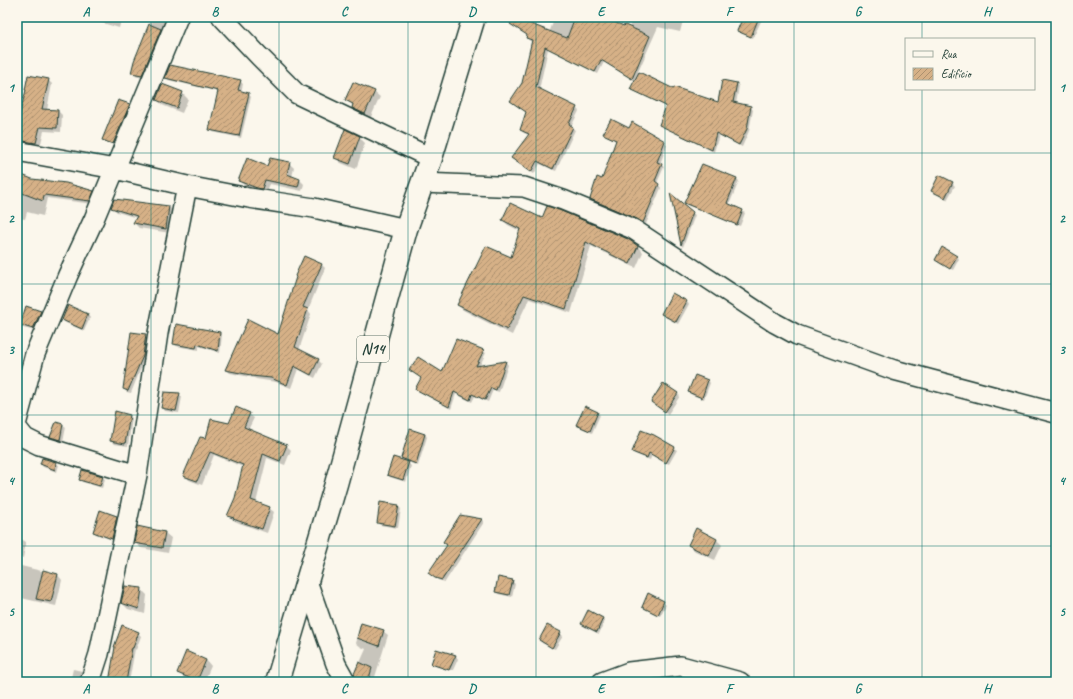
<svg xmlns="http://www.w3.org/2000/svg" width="1073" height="699" font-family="Caveat,sans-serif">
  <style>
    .shadow { fill: #0003 }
    .building { fill: url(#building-hatch); stroke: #1f3d34 }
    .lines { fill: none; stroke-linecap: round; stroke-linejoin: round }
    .minor-casing { stroke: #1f3d34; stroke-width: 22 }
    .primary-casing { stroke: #1f3d34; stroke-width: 25 }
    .minor { stroke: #fbf7ec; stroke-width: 19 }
    .primary { stroke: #fbf7ec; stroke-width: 22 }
    .grid { fill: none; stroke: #0f766e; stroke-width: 1; stroke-opacity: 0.55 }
    .labels { text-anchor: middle; stroke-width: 3; stroke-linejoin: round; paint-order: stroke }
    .shield { fill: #fbf7ec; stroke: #61756b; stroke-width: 1 }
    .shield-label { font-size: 15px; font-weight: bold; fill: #1f3d34 }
    .neatline { fill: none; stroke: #0f766e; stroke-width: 1.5 }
    .grid-label { font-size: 13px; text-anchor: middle; font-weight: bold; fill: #0f766e }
  </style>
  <defs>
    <pattern id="building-hatch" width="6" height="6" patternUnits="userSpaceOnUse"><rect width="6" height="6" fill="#d6b187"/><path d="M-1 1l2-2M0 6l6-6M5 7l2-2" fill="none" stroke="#ad916f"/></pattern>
  </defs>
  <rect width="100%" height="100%" fill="#fbf7ec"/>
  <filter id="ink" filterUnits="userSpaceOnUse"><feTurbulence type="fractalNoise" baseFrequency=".025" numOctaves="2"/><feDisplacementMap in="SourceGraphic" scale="8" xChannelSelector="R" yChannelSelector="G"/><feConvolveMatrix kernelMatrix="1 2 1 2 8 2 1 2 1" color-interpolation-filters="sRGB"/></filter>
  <g filter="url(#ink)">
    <!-- shadow -->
    <path class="shadow" d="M91,17H122L119,28L93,20Z
      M153,17H171L146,79L135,76L132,72L135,61Z
      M555,17H598L625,27L629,28L633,17H684L680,32L658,27L638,72L674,91L719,103L723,81L737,84L739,86L736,104L751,107L753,110L749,131L742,147L719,135L714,152L663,127L660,125L667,107L634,91L631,89L635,81L604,62L598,74L548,49L539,90L576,108L579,111L571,127L575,130L556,171L540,164L534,174L515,161L512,158L529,135L524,133L521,130L527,112L523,83L533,42L530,41L527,38L549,33Z
      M744,17H763L753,38L741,33L738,31Z
      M166,78L240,81L243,84L241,92L249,94L251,97L241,138L213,132L211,129L219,92L169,80Z
      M48,80L52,84L47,110L58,111L62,115L61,132L44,131L40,147L17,144V128Z
      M374,92L380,97L370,119L359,113L353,108L354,106L346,100Z
      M182,93L188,99L182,113L162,105L157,99Z
      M129,105L132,107L116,145L105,142L103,140Z
      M632,124L665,142L667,145L660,164L664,167L657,183L661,188L646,224L641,221L594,202L592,199L603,180L616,141L607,136L604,134L629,129Z
      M359,137L365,143L356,169L341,163L335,158Z
      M289,163L294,168L292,177L300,180L304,184L302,191L270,184L266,193L262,192L244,185L239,181Z
      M940,176L952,183L955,186L947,200L935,193L932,190Z
      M17,178L32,180L93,192L96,196L93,204L47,198L43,216L27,212L25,219L17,218Z
      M737,179L739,181L729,205L742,211L745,213L740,226L687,205L685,203Z
      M671,195L695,215L683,247L681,245Z
      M112,207H169L174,212L170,233L139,228L134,223L137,218L117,212Z
      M543,219L627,240L638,247L643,252L636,268L591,246L571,313L529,299L512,335L463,310L458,305L511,258L520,231L508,225L503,220Z
      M957,256L959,259L953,270L939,263L936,260Z
      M321,264L325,268L308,310L311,314L299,350L318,360L322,364L315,378L298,369L291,388L276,382L256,379L254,378L230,373L226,369L279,335Z
      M686,302L689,304L678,324L665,317L662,314Z
      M69,307L88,315L90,318L84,331L66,323L63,320Z
      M40,312L43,314L36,331L23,328L21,325Z
      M220,333L222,335L220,353L199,346V350L176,346L174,343Z
      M146,335L148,337L145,358L131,393L127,392L124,389Z
      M483,351L486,353L479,367L506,362L508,365L499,392L493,390L488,402L475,396L472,402L456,394L451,409L419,391L416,389Z
      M708,380L710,383L704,399L692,395L689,392Z
      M165,392L179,394L182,397L179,413L165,411L163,408Z
      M677,393L680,396L668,414L652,402Z
      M597,413L600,415L592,433L580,427L577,425Z
      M249,414L254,418L248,430L287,446L291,450L285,465L267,458L256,503L269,508L274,512L267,533L239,523L233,520L228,515L236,498L243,467L214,455L202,485L189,480L185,475L207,439L229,424Z
      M129,416L132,418L128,446L114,444L111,441Z
      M56,423L63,425L66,427L63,442L54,439L51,437Z
      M425,434L427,437L418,466L406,461L411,466L406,482L390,477L388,475L407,463L402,458Z
      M674,448L677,450L669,464L652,455L650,460L635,454L633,452Z
      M43,459L56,463L59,465L57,472L43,467L41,464Z
      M102,477L105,479L102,488L83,482L80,480Z
      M398,506L401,509L398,528L380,525L378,523Z
      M461,516L482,520L484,522L445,582L438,580L432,575L448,545Z
      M116,517L119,520L115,541L96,534L94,532Z
      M138,528L165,533L171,538L168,553L141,548L135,543Z
      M17,539L23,540L26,542L23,558L17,557Z
      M717,540L722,545L715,560L695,551L689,545Z
      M17,565L58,575L62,580L56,606L17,597Z
      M512,581L515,584L512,597L498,594L496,591Z
      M141,589L147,595L145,614L128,609L122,603Z
      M663,602L666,605L660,616L645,609L643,606Z
      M588,612L603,619L605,621L599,634L585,627L582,624Z
      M362,624L383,631L388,635L375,677L376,678L374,682H358L355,674L366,649L361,647L356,643Z
      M138,633L141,636L136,650L135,649L129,682H103L104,676L111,678Z
      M560,633L563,636L555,649L542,643L540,640Z
      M437,650L456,656L458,659L453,670H448L435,666L432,663Z
      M206,660L211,666L204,682H193L184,678L178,672Z
      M73,669L82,671L84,674L82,682H70Z"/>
    <!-- building -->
    <path class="building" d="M513,17L567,38L575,17H601L624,26L625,25L650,36L632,79L601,60L595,72L545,47L536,87L577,107L569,124L573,127L553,169L537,161L531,172L511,158L529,134L520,130L526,112L510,101L522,83L532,40L526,38L527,35L510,24Z
      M743,17H759L751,37L737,31Z
      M149,24L161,29L142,75L131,73L134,61Z
      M170,65L241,80L238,90L249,93L239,136L209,130L218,91L165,78Z
      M639,72L674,89V87L718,102L722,80L737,83L733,102L751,106L747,129L739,145L716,133L712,150L659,125L666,106L630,89Z
      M28,75L49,79L42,109L58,110L57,128L40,127L36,143L17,140V124L26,90H25Z
      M353,82L375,91L365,114L352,108L353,104L345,100Z
      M162,84L183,92L177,108L156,100Z
      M118,100L130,104L113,144L102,140Z
      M611,119L629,128L632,122L665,141L657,162L662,164L655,181L659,184L643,223L637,219L590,199L597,177L602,179L616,140L603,134Z
      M345,129L360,136L350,164L334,158Z
      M247,158L267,166L270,158L290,162L287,174L300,179L298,187L265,180L262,189L257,188L238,181Z
      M702,164L737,178L727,203L743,210L737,225L684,203Z
      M17,173L32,179L66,183L94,191L90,201L44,195L43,201L17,191Z
      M939,175L953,182L945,198L931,191Z
      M670,193L693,212L681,245Z
      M114,199L169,206L166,229L133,223L137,216L111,208Z
      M510,203L542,218L547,206L559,210L628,239L638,246L630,264L586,242L566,309L524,295L507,330L457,305L486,246L511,257L520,229L502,220Z
      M942,247L957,256L950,269L935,260Z
      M304,256L322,264L303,307L308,309L295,347L319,359L311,375L294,366L287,385L271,378L251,376V375L225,370L248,319L278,334L296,277L295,276Z
      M672,293L687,301L676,322L661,314Z
      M68,305L88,314L82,329L62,320Z
      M26,306L41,311L33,329L20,325Z
      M176,324L220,332L218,351L197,344L196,348L173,344Z
      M131,332L146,334L143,356L128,391L123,389Z
      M456,339L484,350L476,366L506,361L496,390L491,388L485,400L472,394L470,400L454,392L449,407L415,389L421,378L409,370L418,357L442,372Z
      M695,375L708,380L702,398L688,392Z
      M663,383L678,393L665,412L651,402Z
      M164,392L180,393L176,411L161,408Z
      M585,406L598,412L590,431L576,425Z
      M236,407L250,413L244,427L287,445L280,461L263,454L251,500L270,507L262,529L233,519L234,518L227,516L235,498L243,465L210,452L197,481L183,476L200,437L206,438L211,419L229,423Z
      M115,411L130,415L125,444L110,441Z
      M56,422L63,424L60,440L50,437Z
      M410,429L425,434L416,464L401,458Z
      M641,430L654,435L675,447L666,463L649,453L647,458L632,452Z
      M393,457L409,462L403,480L387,475Z
      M42,458L56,462L55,470L40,464Z
      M82,470L103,476L100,486L79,480Z
      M380,502L399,505L395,526L377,523Z
      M100,510L117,516L112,539L93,532Z
      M460,515L482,519L442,580L435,578L428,573L447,545L443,542Z
      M137,526L165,532L162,548L134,543Z
      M696,528L717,539L709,556L688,545Z
      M43,570L58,574L51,602L36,599Z
      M498,577L513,580L509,595L495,592Z
      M125,586L142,588L139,609L121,603Z
      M648,593L664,601L658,615L642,607Z
      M588,610L603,618L597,632L581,624Z
      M361,623L384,630L379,646L357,638Z
      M122,625L139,632L133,648H132L126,682H109L115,647H114Z
      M547,625L561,632L552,648L539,640Z
      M436,649L456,655L449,670L431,664Z
      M186,651L206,660L197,681L177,673Z
      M359,662L372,668L368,682H357L354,674Z"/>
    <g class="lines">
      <defs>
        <path id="minor" d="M222,17L259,56L297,94L431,158
          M17,151L115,169L187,186L249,198L314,208L406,229
          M422,183L524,187L563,200L633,229L775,323L797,335L894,370L1056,413
          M17,421L35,354L68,275L94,219L178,17
          M17,428L25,438L39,445L137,475
          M307,581L336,664L346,682
          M90,682L99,654L137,475L158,333L187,186
          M602,682L629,672L681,666L740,682"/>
        <path id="primary" d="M277,682L336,484L406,229L431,158L474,17"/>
      </defs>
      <!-- minor casing -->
      <use href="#minor" class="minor-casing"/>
      <!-- primary casing -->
      <use href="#primary" class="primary-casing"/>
      <!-- minor -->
      <use href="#minor" class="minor"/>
      <!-- primary -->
      <use href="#primary" class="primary"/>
    </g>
  </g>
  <!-- grid -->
  <path class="grid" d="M151,17V682M279,17V682M408,17V682M536,17V682M665,17V682M794,17V682M922,17V39M922,89V682M17,153H1056M17,284H1056M17,415H1056M17,546H1056"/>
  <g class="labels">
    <!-- shield labels -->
    <rect class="shield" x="357" y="336" width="32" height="26" rx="3"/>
    <g class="shield-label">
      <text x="373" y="354">N14</text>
    </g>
  </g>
  <!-- margin -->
  <rect width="1073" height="699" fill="none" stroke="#fbf7ec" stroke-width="44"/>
  <!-- legend -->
  <rect x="905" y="38" width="130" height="52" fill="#fbf7ec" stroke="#a3ada2"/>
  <rect x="913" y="51" width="20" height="6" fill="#fbf7ec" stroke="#a3ada2"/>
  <text x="941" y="58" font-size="12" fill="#1f3d34">Rua</text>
  <rect x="913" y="68" width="20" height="12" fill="url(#building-hatch)" stroke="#a3ada2"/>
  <text x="941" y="78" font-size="12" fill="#1f3d34">Edifício</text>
  <rect x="22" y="22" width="1029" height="655" class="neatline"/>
  <g class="grid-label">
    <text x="86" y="16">A</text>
    <text x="215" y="16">B</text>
    <text x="344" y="16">C</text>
    <text x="472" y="16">D</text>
    <text x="601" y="16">E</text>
    <text x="729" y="16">F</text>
    <text x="858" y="16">G</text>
    <text x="987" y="16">H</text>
    <text x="11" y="92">1</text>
    <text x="1062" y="92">1</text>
    <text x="11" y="223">2</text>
    <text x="1062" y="223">2</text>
    <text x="11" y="354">3</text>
    <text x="1062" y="354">3</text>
    <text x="11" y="485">4</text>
    <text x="1062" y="485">4</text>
    <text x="11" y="616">5</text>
    <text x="1062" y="616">5</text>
    <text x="86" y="693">A</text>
    <text x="215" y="693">B</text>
    <text x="344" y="693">C</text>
    <text x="472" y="693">D</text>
    <text x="601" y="693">E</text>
    <text x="729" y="693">F</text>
    <text x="858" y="693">G</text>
    <text x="987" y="693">H</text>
  </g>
</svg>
